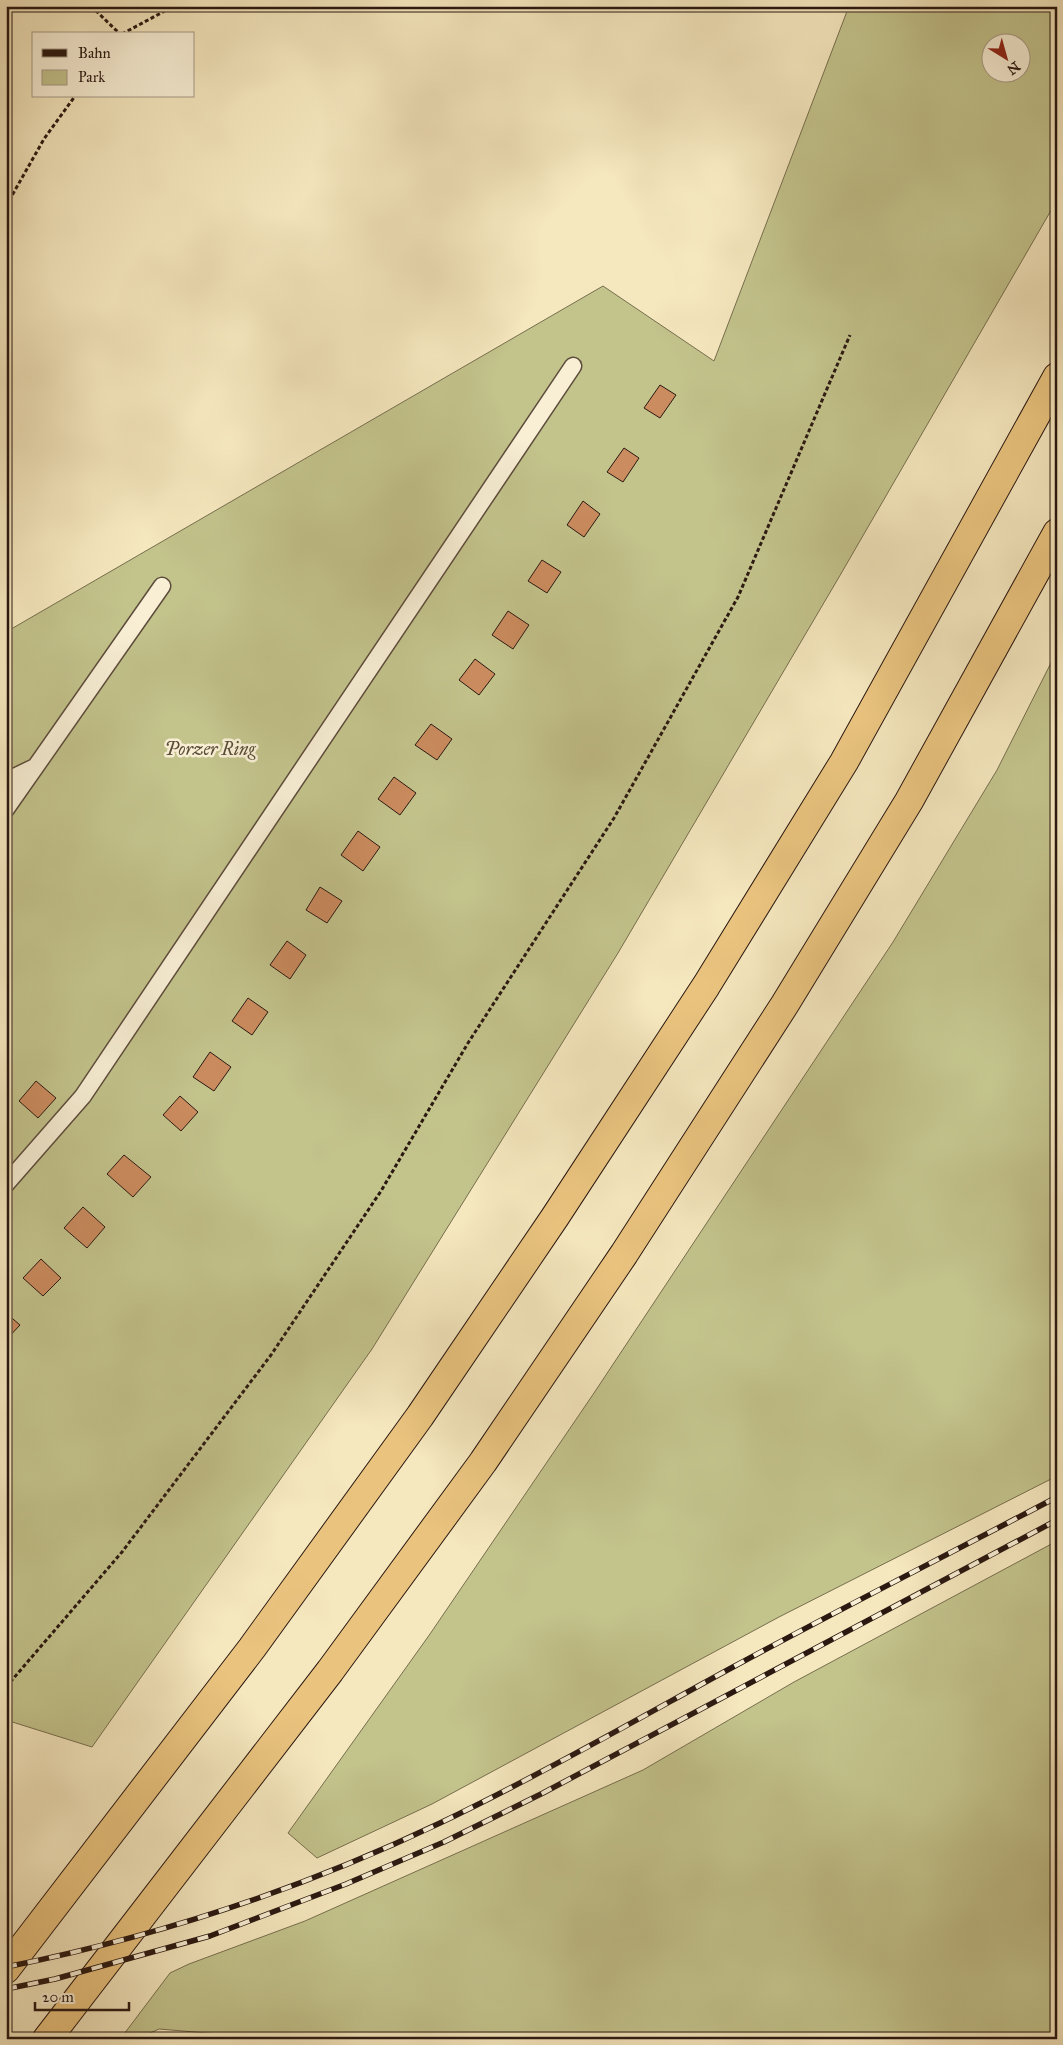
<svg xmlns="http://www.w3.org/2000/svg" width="1063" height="2045" font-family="'IM FELL Great Primer',serif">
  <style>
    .green { fill: #c3c38c; stroke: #766e4e; fill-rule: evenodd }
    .building { fill: #cb8c5f; stroke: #2a1811 }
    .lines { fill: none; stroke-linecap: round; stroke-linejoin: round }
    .lane-casing { stroke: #5d4c3c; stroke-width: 19 }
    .highway-casing { stroke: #2a1811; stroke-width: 30 }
    .path { stroke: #2a1811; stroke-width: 3; stroke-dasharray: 4 2.5; stroke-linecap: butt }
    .lane { stroke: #f8efd5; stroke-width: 16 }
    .highway { stroke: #eac47f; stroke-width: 28 }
    .rail-casing { stroke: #2a1811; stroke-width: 5.5 }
    .rail { stroke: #f8efd5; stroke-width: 4; stroke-dasharray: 11; stroke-linecap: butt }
    .labels { text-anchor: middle; stroke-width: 5; stroke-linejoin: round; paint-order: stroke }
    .park-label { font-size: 18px; font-style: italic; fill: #584b36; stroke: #f8efd5 }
  </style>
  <rect width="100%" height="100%" fill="#f5e7be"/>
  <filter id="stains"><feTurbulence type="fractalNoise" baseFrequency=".004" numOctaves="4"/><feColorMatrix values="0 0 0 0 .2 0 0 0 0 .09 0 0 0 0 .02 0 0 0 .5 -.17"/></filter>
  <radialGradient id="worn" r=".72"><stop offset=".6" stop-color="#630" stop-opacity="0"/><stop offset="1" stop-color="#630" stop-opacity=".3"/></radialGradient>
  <!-- green -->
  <path class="green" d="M849,6H1057V199L1053,207L842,572L618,953L372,1349L92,1747L6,1720V632L603,286L714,361ZM990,42H1020V72H990Z
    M1057,651V1476L779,1617L432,1804L317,1858L288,1833L430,1634L594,1393L893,942L997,770Z
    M1057,1541V2039H278L159,2029L137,2039L121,2038L170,1973L189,1964L305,1921L643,1770L794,1682Z"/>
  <!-- building -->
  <path class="building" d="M660,385L676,395L660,418L644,408Z
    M624,448L639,458L623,482L607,472Z
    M583,501L600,514L584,537L567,525Z
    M542,560L561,572L547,593L528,581Z
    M508,611L529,625L513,649L492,635Z
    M475,659L495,674L479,695L459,680Z
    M431,724L452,739L437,760L415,745Z
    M394,777L416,793L400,815L378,799Z
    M358,831L380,847L363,871L341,855Z
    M320,887L342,901L327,923L306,910Z
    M287,941L306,955L290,979L270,965Z
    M248,998L268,1012L252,1035L232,1021Z
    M210,1052L231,1067L214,1091L193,1077Z
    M36,1081L56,1098L38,1118L19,1101Z
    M180,1096L198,1112L181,1131L163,1115Z
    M124,1155L151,1177L133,1197L107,1174Z
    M83,1207L105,1227L87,1248L64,1228Z
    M41,1259L61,1278L43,1296L23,1278Z
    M6,1313L20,1325L6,1340Z"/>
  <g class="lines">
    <defs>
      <path id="lane" d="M6,781L35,767
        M6,809L162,586
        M6,1184L83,1096L573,366"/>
      <path id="highway" d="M6,1969L252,1648L420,1416L555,1217L706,986L844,762L1057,377
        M47,2039L330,1671L483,1462L624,1254L785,1004L909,801L1057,533"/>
    </defs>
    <!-- lane casing -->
    <use href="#lane" class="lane-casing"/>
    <!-- highway casing -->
    <use href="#highway" class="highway-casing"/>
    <!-- path -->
    <path class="path" d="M91,6L120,34
      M122,34L174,6
      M6,206L44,139L75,96
      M6,1687L122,1552L271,1355L381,1191L468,1043L614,818L738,597L850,335"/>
    <!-- lane -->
    <use href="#lane" class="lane"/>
    <!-- highway -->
    <use href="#highway" class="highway"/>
    <defs>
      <path id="rail" d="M6,1967C156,1937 302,1889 440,1823C540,1775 636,1720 733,1667C840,1609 949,1554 1057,1497
        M6,1989L55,1979L210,1936L346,1884L444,1842L543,1793L1057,1520"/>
    </defs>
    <!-- rail casing -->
    <use href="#rail" class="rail-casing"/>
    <!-- rail -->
    <use href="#rail" class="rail"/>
  </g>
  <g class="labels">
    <!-- park labels -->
    <g class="park-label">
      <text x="210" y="755">Porzer Ring</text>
    </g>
  </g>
  <!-- margin -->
  <rect width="1063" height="2045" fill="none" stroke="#f5e7be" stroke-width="25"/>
  <rect x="8" y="8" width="1048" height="2030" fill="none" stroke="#2a1811" stroke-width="2.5"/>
  <rect x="12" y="12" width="1038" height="2020" fill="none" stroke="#2a1811"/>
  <!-- legend -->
  <rect x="32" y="32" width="162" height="65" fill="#f8efd5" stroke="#a69987"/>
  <rect x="42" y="49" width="25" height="8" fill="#2a1811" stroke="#a69987"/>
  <text x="78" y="58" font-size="15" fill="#2a1811">Bahn</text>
  <rect x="42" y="70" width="25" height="15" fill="#c3c38c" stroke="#a69987"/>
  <text x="78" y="82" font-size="15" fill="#2a1811">Park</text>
  <!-- north arrow -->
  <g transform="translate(1006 58) rotate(143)"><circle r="24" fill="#f8efd5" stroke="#a69987"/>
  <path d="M0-4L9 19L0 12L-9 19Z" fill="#8f2418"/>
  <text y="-8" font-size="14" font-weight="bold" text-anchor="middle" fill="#2a1811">N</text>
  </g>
  <!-- scale -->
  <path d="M35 2002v8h94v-8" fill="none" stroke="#2a1811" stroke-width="2.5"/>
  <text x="42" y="2002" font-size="15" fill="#2a1811" stroke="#f8efd5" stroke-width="4" paint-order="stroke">20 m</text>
  <rect width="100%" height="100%" filter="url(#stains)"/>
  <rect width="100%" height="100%" fill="url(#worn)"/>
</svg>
